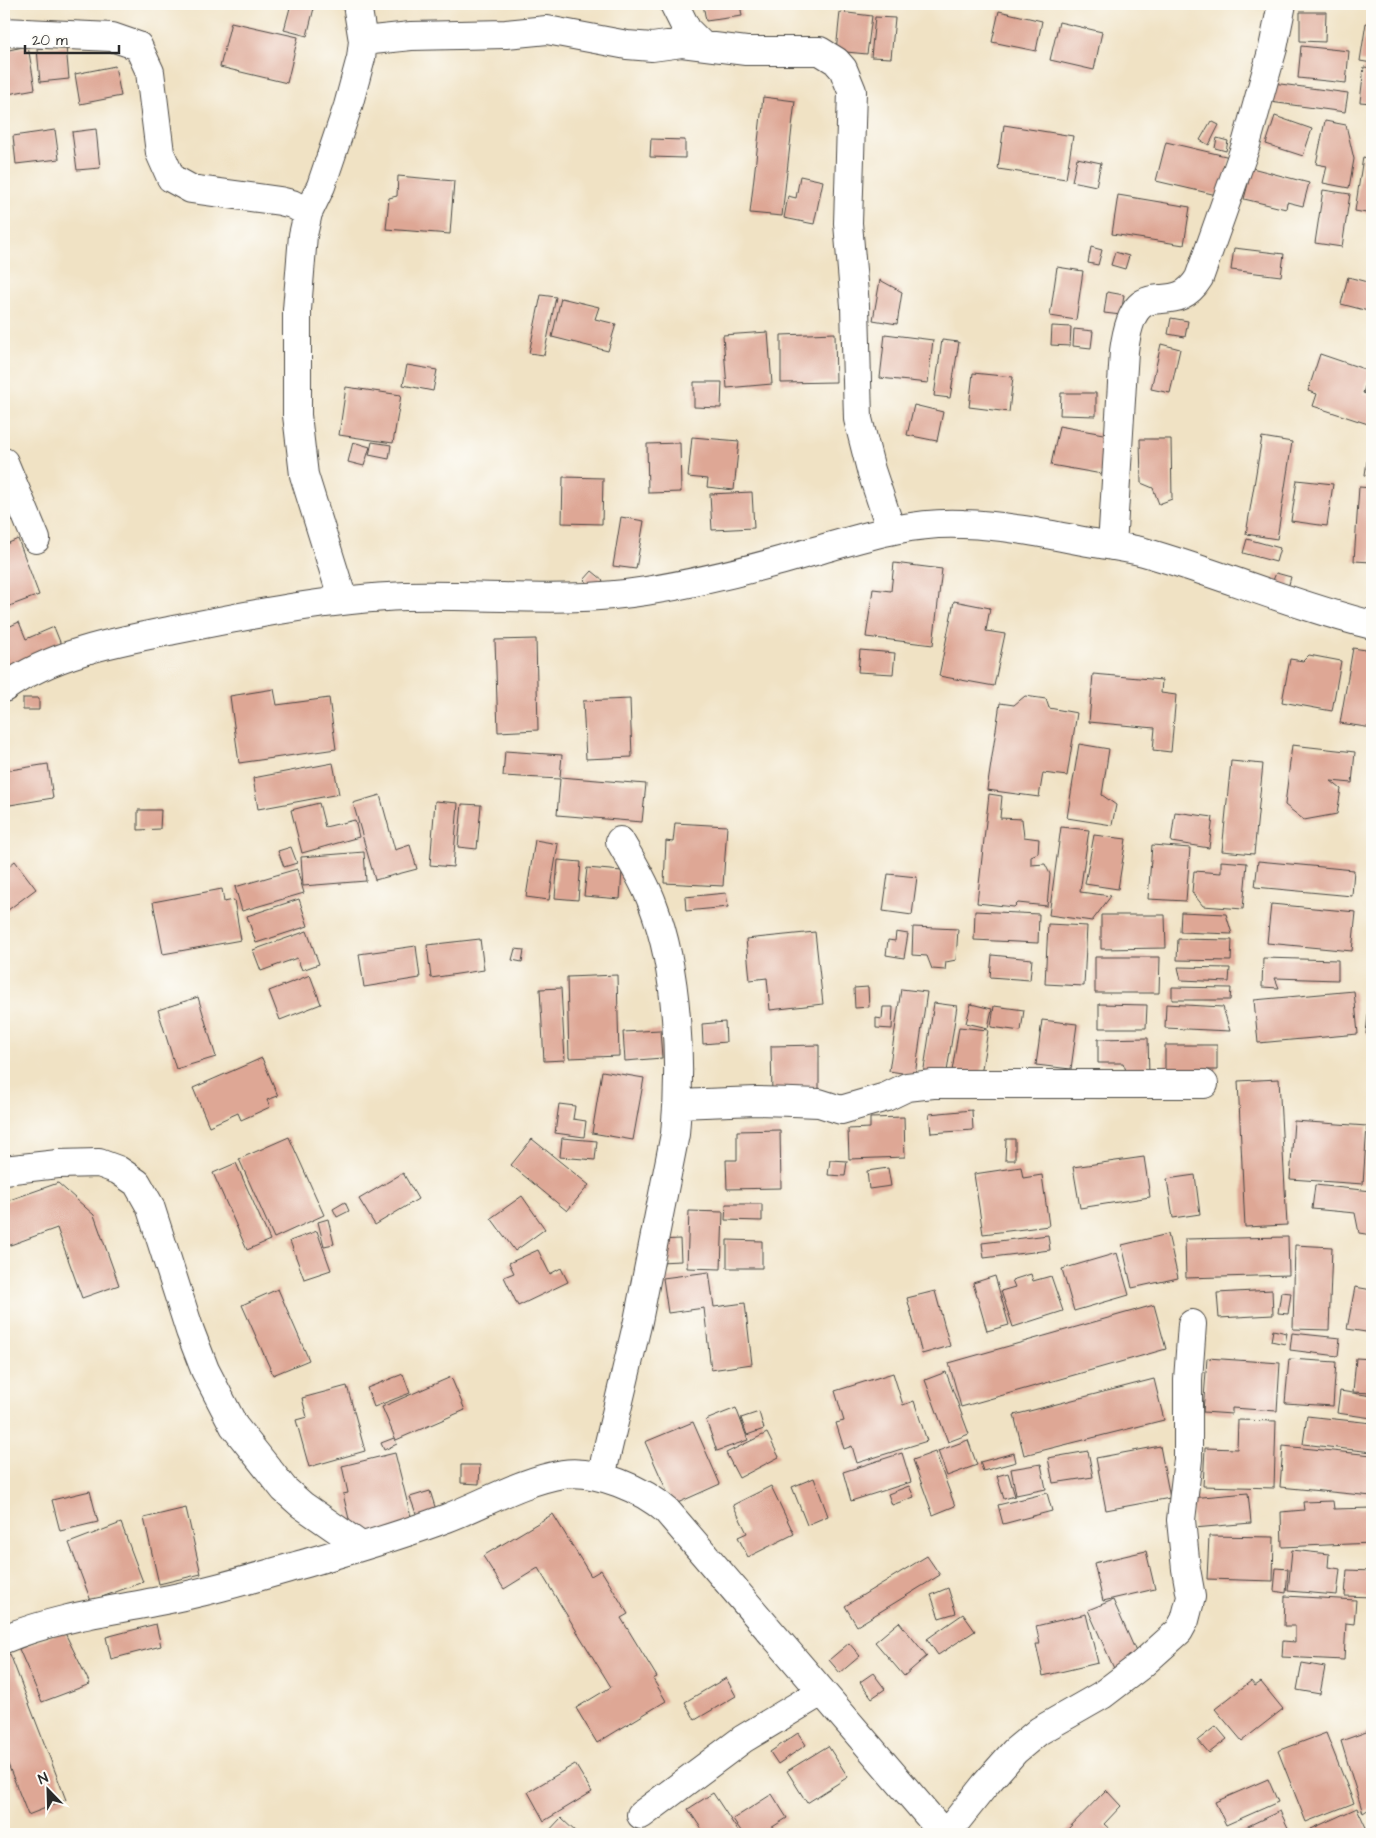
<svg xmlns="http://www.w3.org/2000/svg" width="1376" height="1838" font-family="'Architects Daughter',sans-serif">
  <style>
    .building { fill: #dea795 }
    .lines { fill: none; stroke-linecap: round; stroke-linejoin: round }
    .street-casing { stroke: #494642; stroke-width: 30 }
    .street { stroke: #fff; stroke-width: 28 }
  </style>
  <rect width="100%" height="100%" fill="#fdfcf7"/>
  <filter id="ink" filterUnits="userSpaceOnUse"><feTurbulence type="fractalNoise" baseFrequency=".02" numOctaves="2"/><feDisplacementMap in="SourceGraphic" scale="10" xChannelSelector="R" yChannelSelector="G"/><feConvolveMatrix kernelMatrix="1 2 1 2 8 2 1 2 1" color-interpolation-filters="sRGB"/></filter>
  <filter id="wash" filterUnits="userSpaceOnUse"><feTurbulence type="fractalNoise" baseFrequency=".0096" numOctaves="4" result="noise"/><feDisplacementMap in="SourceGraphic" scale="20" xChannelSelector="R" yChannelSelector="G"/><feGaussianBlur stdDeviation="1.12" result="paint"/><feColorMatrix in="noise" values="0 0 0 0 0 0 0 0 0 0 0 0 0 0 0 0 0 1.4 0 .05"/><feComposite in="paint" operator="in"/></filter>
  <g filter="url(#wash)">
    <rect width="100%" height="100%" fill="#f0e2c4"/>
    <g id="blocks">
      <!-- building -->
      <path class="building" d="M291,4H315L307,36L284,30Z
        M703,4H740L742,16L706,21Z
        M869,4H896V7Z
        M1340,4H1358L1357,7Z
        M999,11L1042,21L1036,51L992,42Z
        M840,12L872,16L867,54L836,51Z
        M1300,12H1326L1325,42L1300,41Z
        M875,17L895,18L891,58L871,57Z
        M231,22L298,37L287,83L220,67Z
        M1059,22L1102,32L1094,70L1050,60Z
        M1366,23L1372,24V63L1360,61Z
        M28,46L35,89L8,94L4,69V51Z
        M66,46L69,79L40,82L37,49Z
        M1301,46L1349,51L1346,83L1298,78Z
        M115,66L121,96L80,104L75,74Z
        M1364,67L1372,68V103L1360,102Z
        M1273,83L1348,93L1345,112L1270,102Z
        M763,97L795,101L782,216L750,213Z
        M1275,116L1312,129L1303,156L1266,144Z
        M1211,121L1219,125L1209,145L1200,140Z
        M1325,121L1346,125L1354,159L1349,188L1323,183L1327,166L1316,164Z
        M1004,125L1073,136L1066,179L998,169Z
        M96,129L100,168L77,170L72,132Z
        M55,130L59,159L16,164L13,136Z
        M1217,138L1228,141L1226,151L1215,148Z
        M651,139L685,140V158L650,157Z
        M1166,142L1230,157L1221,196L1156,181Z
        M1363,157L1372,159V214L1355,211Z
        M1077,158L1101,163L1096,186L1072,181Z
        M1252,168L1309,183L1303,206L1287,202L1286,209L1244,199Z
        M398,176L454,181L450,234L386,229L389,198L397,196Z
        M800,176L823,181L814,224L784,218L788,196L796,198Z
        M1323,190L1350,194L1342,247L1315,243Z
        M1118,195L1190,207L1184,245L1112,234Z
        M1091,247L1102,250L1098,265L1088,263Z
        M1234,248L1284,254L1281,276L1231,270Z
        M1115,252L1129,256L1125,269L1111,265Z
        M1057,267L1083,271L1076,320L1050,316Z
        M1348,277L1371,283L1369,291L1372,292V312L1341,304Z
        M880,280L902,292L897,324L873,320Z
        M1107,292L1124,295L1121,315L1104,313Z
        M541,295L556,297L544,355L529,353Z
        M561,298L599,307L595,319L616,324L608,351L552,337Z
        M1171,318L1188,321L1185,337L1168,334Z
        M1052,326L1071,327L1070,346L1051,345Z
        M1074,329L1093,331L1091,348L1073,346Z
        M768,332L772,384L727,388L723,335Z
        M835,333L836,382L781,383V335Z
        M885,334L933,340L928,383L880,378Z
        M942,340L959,342L950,398L934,396Z
        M1161,344L1180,349L1170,393L1151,389Z
        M1320,354L1370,371L1363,393L1372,396V412L1368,424L1313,406L1317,394L1308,391Z
        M407,365L437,370L433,391L403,385Z
        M973,373L1013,377L1009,412L969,407Z
        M694,382H722L721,408L694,407Z
        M346,387L401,395L393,443L339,435Z
        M1061,393H1096V416L1060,415Z
        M914,405L943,412L937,441L907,435Z
        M1059,426L1109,435L1102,474L1051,465Z
        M692,437L739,441L734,490L707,487L708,479L688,477Z
        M1262,437L1292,442L1277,539L1246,534Z
        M1140,439H1171L1172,499L1159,504L1153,488L1141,483Z
        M353,442L370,447L364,466L348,462Z
        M372,442L391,445L389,459L369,455Z
        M680,443L681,492L648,493L647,444Z
        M1367,461H1372V476L1365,475Z
        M563,477L603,478L602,524L562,523Z
        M1297,480L1333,484L1327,526L1291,521Z
        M1359,487L1372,488V562L1354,561Z
        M752,492L754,528L712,530L710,494Z
        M621,517L644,521L636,569L613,566Z
        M18,539L39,595L4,608V545Z
        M1247,539L1280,548L1276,562L1243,553Z
        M894,563L942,569L933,645L866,637L873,589L891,591Z
        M592,571L603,580L596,589L584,580Z
        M1276,573L1291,577L1288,588L1272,583Z
        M954,601L990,608L986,631L1005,634L994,686L939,676Z
        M19,622L26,639L54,627L64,652L4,676V629Z
        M536,639L538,730L498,732L495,640Z
        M1353,648L1372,651V728L1340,723Z
        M860,650L895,653L893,674L858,672Z
        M1309,655L1341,661L1332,711L1282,702L1290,659L1303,661Z
        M1093,674L1162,680L1161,693L1176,695L1171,752L1153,750L1155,728L1089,722Z
        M274,689L277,705L329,698L336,749L239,763L230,696Z
        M1025,696L1046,699L1049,708L1077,713L1067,776L1043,773L1039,797L987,790L1000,703L1014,705Z
        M23,698H39V710H23Z
        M630,699L632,757L586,759L583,701Z
        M1079,744L1109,749L1102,795L1116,805L1112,825L1067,818Z
        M1292,745L1355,752L1352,783L1331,781L1341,789L1337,814L1304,820L1285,805Z
        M505,751L562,755L560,777L646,784L642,822L557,815L560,779L503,776Z
        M1231,761L1263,764L1254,854L1222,851Z
        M333,763L339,794L258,809L253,778Z
        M48,764L53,798L10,805L4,771Z
        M989,794L1002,796L1000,818L1022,819L1024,837L1039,839L1038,853L1031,856V865L1045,864L1050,874L1047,906L1018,903L1014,907L977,903Z
        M380,795L395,850L410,845L417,869L375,880L353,803Z
        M435,801L458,803L453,867L430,865Z
        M319,803L325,827L355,820L359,837L302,853L291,810Z
        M462,804L481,805L477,849L458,847Z
        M138,810H161L160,829L138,830Z
        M1175,812L1213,817L1209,848L1171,842Z
        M675,823L727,826L723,886L664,883L666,841L673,842Z
        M1061,827L1089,830L1080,892L1111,896L1092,921L1049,915Z
        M1094,835L1126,839L1118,889L1085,884Z
        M535,840L558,844L549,900L526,897Z
        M1152,845L1190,848L1186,901L1148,899Z
        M291,847L297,863L284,867L278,851Z
        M364,852L366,881L303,886L301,857Z
        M558,860L581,862L578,900L555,898Z
        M15,861L36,889L4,913V870Z
        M1221,861L1247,863L1243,909L1203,906L1192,892L1194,871L1221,873Z
        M1258,861L1354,870L1352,896L1255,887Z
        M587,868L622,871L620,899L584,896Z
        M297,869L304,893L242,911L235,887Z
        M888,874L917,877L912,915L883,911Z
        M222,889L224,902L234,900L241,940L163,954L153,902Z
        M726,893L728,907L686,911L685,897Z
        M299,899L308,926L256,943L247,916Z
        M1271,904L1356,912L1352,951L1267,943Z
        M975,911L1039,914L1038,943L974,940Z
        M1181,912L1226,914L1232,934L1180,932Z
        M1101,915H1165L1166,948L1101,949Z
        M1048,924L1087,926L1084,986L1045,984Z
        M913,927L958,929L956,960L946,962L945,970L932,969L927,956L912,955Z
        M307,931L319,964L302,970L297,958L261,971L253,950Z
        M815,932L823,1004L770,1010L767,978L750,980L746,939Z
        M896,932L908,934L904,958L886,955L888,940L895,941Z
        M480,939L484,970L431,978L427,945Z
        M1178,939L1232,940L1231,961L1177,960Z
        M416,946L420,978L364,987L359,954Z
        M515,949L524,950L522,962L512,960Z
        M992,955L1032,959L1030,980L990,977Z
        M1095,957H1160L1159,993H1095Z
        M1263,958L1338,960V980L1275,978L1279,988L1262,987Z
        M1178,967L1230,968L1229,982L1181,980Z
        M310,975L321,1004L280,1020L269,991Z
        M617,975L619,1056L569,1058L567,977Z
        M868,987L869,1007L855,1008L854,988Z
        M1172,987L1231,988L1230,1000H1172Z
        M1371,987H1372V1035L1366,1034Z
        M561,988L565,1060L544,1061L540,989Z
        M901,989L927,992L915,1075L889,1071Z
        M1354,991L1358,1034L1258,1043L1254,1000Z
        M198,997L216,1057L176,1069L158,1010Z
        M934,1003L957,1006L946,1078L923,1075Z
        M971,1004L992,1009L988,1028L966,1023Z
        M1099,1004L1147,1005L1146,1028H1099Z
        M1166,1004L1223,1007L1230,1031L1165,1028Z
        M994,1006L1024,1010L1021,1031L991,1027Z
        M883,1007H893L892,1029L876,1028V1018L882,1019Z
        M1042,1020L1077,1024L1071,1069L1036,1065Z
        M725,1022L726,1042L703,1044L702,1024Z
        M959,1027L988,1030L981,1075L952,1071Z
        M660,1030L662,1058L625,1061L623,1032Z
        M1148,1038L1149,1075H1128L1123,1063H1098V1039Z
        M819,1045V1094H772L771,1046Z
        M1165,1045H1217V1070H1165Z
        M262,1058L278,1096L267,1100L270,1107L241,1120L238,1113L209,1126L193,1088Z
        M602,1071L644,1078L633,1140L592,1133Z
        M1279,1079L1287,1225L1245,1227L1238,1081Z
        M559,1104L575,1106L573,1119L586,1121L584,1137L555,1133Z
        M972,1110L973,1130L931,1133L929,1114Z
        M904,1117L905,1157L849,1159L848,1129L870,1128V1118Z
        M1294,1121L1367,1126L1363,1184L1290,1179Z
        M780,1130L781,1188L727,1189L726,1160H737V1131Z
        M289,1137L324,1215L274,1238L239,1159Z
        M562,1138L597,1141L595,1160L560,1157Z
        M532,1139L589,1185L567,1211L511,1165Z
        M1006,1139H1015V1160H1005Z
        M1144,1157L1150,1197L1080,1208L1073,1167Z
        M830,1160L847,1161L845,1176L828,1175Z
        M236,1163L270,1240L247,1250L213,1173Z
        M1021,1167L1023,1178L1042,1175L1049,1226L983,1234L974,1174Z
        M888,1168L891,1186L869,1189L867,1171Z
        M403,1173L418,1199L375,1225L359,1199Z
        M1195,1175L1200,1214L1173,1218L1167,1179Z
        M58,1183L94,1215L119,1285L82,1298L57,1228L5,1247L4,1202Z
        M1315,1185L1372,1191V1235L1359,1233L1355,1213L1312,1209Z
        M522,1196L545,1229L515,1251L491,1218Z
        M345,1202L349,1211L337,1217L333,1209Z
        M726,1204H762V1221L725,1220Z
        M689,1211L723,1212L721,1269L687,1268Z
        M328,1219L334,1244L324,1246L318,1222Z
        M317,1231L331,1270L304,1279L290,1241Z
        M1168,1234L1178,1278L1132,1288L1122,1245Z
        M1048,1235L1050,1250L984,1258L982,1243Z
        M1288,1237L1289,1275L1186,1278L1185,1239Z
        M680,1239L681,1261L659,1262V1240Z
        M727,1240L762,1241V1268H727Z
        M1295,1245L1332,1247L1329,1330L1293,1329Z
        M538,1250L550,1274L561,1268L568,1282L518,1306L504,1277L514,1273L509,1263Z
        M1117,1253L1129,1295L1074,1311L1062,1269Z
        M709,1272L714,1307L745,1303L752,1364L711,1370L704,1308L668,1313L663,1278Z
        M1031,1274L1033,1281L1051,1276L1063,1311L1013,1327L1001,1291L1015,1287L1012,1280Z
        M995,1276L1009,1325L987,1331L973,1283Z
        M1355,1287L1372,1290V1333L1347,1329Z
        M278,1289L309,1360L273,1375L242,1305Z
        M1272,1290L1273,1315L1219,1318L1217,1293Z
        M935,1291L950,1346L922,1354L907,1298Z
        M1281,1292L1291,1293L1288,1314L1278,1313Z
        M1154,1305L1166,1349L961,1407L949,1363Z
        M1273,1330L1287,1333L1285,1344L1271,1341Z
        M1292,1333L1340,1338L1338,1356L1290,1350Z
        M1207,1358L1280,1363L1277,1411L1232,1408V1414L1203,1412Z
        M1356,1358L1372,1359V1393L1353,1392Z
        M1289,1359L1336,1362L1333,1406L1285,1403Z
        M946,1372L969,1434L948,1442L925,1380Z
        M893,1373L903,1405L914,1401L927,1441L857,1463L852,1446L844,1449L836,1423L844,1421L835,1391Z
        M403,1374L410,1393L374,1407L367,1388Z
        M451,1377L465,1410L396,1440L382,1407Z
        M1154,1379L1164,1420L1024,1455L1014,1415Z
        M347,1386L365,1451L309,1467L296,1420L307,1417L302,1398Z
        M1340,1391L1372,1396V1418L1337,1413Z
        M736,1408L748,1440L717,1451L706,1420Z
        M759,1412L764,1429L747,1435L741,1418Z
        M1307,1416L1372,1423V1452L1303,1444Z
        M1238,1420L1276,1421L1274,1488L1203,1486L1205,1448L1237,1449Z
        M693,1422L720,1484L673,1505L645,1442Z
        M767,1433L779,1457L739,1478L726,1453Z
        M394,1438L397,1444L384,1450L381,1443Z
        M968,1440L977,1465L947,1476L938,1451Z
        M1160,1446L1170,1498L1106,1510L1096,1458Z
        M1283,1446L1372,1455V1496L1280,1487Z
        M1088,1451L1093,1477L1053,1483L1048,1458Z
        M935,1452L955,1506L933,1515L913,1460Z
        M395,1453L413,1525L354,1540L343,1494L348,1493L342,1466Z
        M902,1453L911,1482L851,1501L843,1472Z
        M1014,1453L1016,1462L983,1471L980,1462Z
        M1041,1464L1046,1489L1016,1495L1011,1469Z
        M461,1465H480L479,1484L461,1483Z
        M1008,1473L1015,1496L1004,1499L997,1476Z
        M814,1478L828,1516L807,1525L792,1487Z
        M771,1486L794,1534L748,1557L738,1537L747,1533L733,1505Z
        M909,1486L914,1497L892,1505L888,1494Z
        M90,1491L98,1522L60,1531L52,1500Z
        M430,1491L437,1513L418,1519L410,1497Z
        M1047,1493L1052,1511L1003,1524L998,1505Z
        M1248,1493L1251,1523L1194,1528L1191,1498Z
        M1333,1501L1334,1509L1372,1508V1543L1282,1547L1281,1512L1304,1510L1303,1502Z
        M186,1508L201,1574L159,1584L144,1518Z
        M553,1514L591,1576L601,1570L628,1614L621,1618L657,1677L653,1679L666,1701L597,1743L576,1708L611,1687L538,1568L504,1589L483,1556Z
        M121,1523L143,1582L91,1601L69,1543Z
        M1209,1536L1274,1537L1273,1581L1207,1579Z
        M1292,1550L1329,1554L1328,1567L1340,1569L1337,1595L1288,1591Z
        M1146,1551L1155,1589L1103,1601L1094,1563Z
        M927,1556L940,1575L857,1626L845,1606Z
        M1276,1568L1288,1569L1286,1593L1274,1591Z
        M1347,1570L1372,1571V1597L1345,1596Z
        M948,1588L956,1613L939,1618L931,1595Z
        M1285,1596L1356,1600L1354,1624L1346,1623L1344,1660L1282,1657L1283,1641L1295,1642V1626H1284Z
        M1113,1600L1141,1663L1116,1673L1088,1610Z
        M963,1614L975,1631L938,1655L927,1639Z
        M1086,1614L1098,1663L1043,1676L1036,1644H1040L1036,1626Z
        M899,1622L927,1656L904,1676L875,1642Z
        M156,1624L161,1646L111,1659L106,1637Z
        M64,1631L90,1684L42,1702L19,1649Z
        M849,1643L860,1656L840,1673L829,1660Z
        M10,1654L66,1800L28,1815L4,1754V1656Z
        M1302,1663L1325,1667L1320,1694L1297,1690Z
        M873,1673L885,1689L872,1698L860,1682Z
        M726,1678L736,1696L695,1720L685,1702Z
        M1251,1681L1255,1686L1261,1682L1283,1709L1242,1741L1215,1709Z
        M1216,1726L1227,1739L1209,1753L1198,1740Z
        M1372,1730V1807L1363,1813L1341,1741Z
        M798,1733L806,1745L778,1764L770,1752Z
        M1326,1733L1354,1803L1306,1822L1278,1751Z
        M828,1746L848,1777L807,1803L787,1771Z
        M575,1764L592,1792L544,1821L528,1792Z
        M1268,1779L1278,1802L1226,1825L1215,1802Z
        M1106,1790L1121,1806L1104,1824L1115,1834H1063Z
        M713,1793L740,1834H705L688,1809Z
        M772,1794L787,1818L761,1834H743L733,1819Z
        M1357,1808L1369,1834H1314L1311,1829Z
        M1280,1811L1291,1834H1231Z
        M561,1818L578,1834H546Z"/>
    </g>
  </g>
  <g filter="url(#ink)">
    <use href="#blocks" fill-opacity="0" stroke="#494642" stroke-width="1"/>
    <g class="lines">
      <defs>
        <path id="street" d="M674,4L687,30L701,44
          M4,32L112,37L138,46L150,72L160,153L171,178L191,189L280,201L292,204L308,213
          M363,41L411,36L506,34L547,30L627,45L652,47L682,43L746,51H820L836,61L843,69L852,91L848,223L855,306L858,419L871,470L891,530
          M4,462L36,539
          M1112,546L1124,351C1135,265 1171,324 1199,278L1245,148L1273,48L1282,4
          M343,600L304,475L297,415V310L303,235L308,213L321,186L348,106L361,58L363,41L357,4
          M4,688C51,654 113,642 169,631C248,615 326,599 406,596C486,594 567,604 646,591C702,582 757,568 811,552C861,538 910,521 963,524C1004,525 1047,534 1088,542C1107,545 1126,547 1144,552C1221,574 1295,606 1372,625
          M678,1104L757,1101L793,1102L819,1103L841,1110L886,1097L907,1087L933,1084H1204
          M4,1170L58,1164L99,1163L118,1170L137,1183L150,1206L190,1331L205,1370L234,1426L284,1489L302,1505L361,1546
          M601,1477L638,1321L675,1134C682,1065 678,970 653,905C645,882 632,862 620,841
          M4,1639C53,1619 102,1612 154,1602C204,1593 254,1578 303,1564C351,1550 400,1536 447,1518C486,1503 522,1481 563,1474C596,1469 644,1490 667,1511L944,1834
          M641,1815L743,1739L821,1692
          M946,1834L985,1785L1015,1751L1039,1731L1102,1695L1140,1666L1179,1631L1185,1620L1191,1597L1186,1569L1181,1520L1188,1459V1380L1192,1324"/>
      </defs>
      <!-- street casing -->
      <use href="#street" class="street-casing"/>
      <!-- street -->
      <use href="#street" class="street"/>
    </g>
  </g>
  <!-- margin -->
  <rect width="1376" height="1838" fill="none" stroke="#fdfcf7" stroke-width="20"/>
  <!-- north arrow -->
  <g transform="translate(48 1790) rotate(337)" stroke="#fdfcf7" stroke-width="4" paint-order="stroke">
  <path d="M0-4L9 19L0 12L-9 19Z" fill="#2b2b2b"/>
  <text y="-8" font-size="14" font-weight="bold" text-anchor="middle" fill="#2b2b2b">N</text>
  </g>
  <!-- scale -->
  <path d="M25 45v8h94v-8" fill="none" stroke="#2b2b2b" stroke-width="2.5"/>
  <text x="32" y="45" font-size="15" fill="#2b2b2b" stroke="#fdfcf7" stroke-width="4" paint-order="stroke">20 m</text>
</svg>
